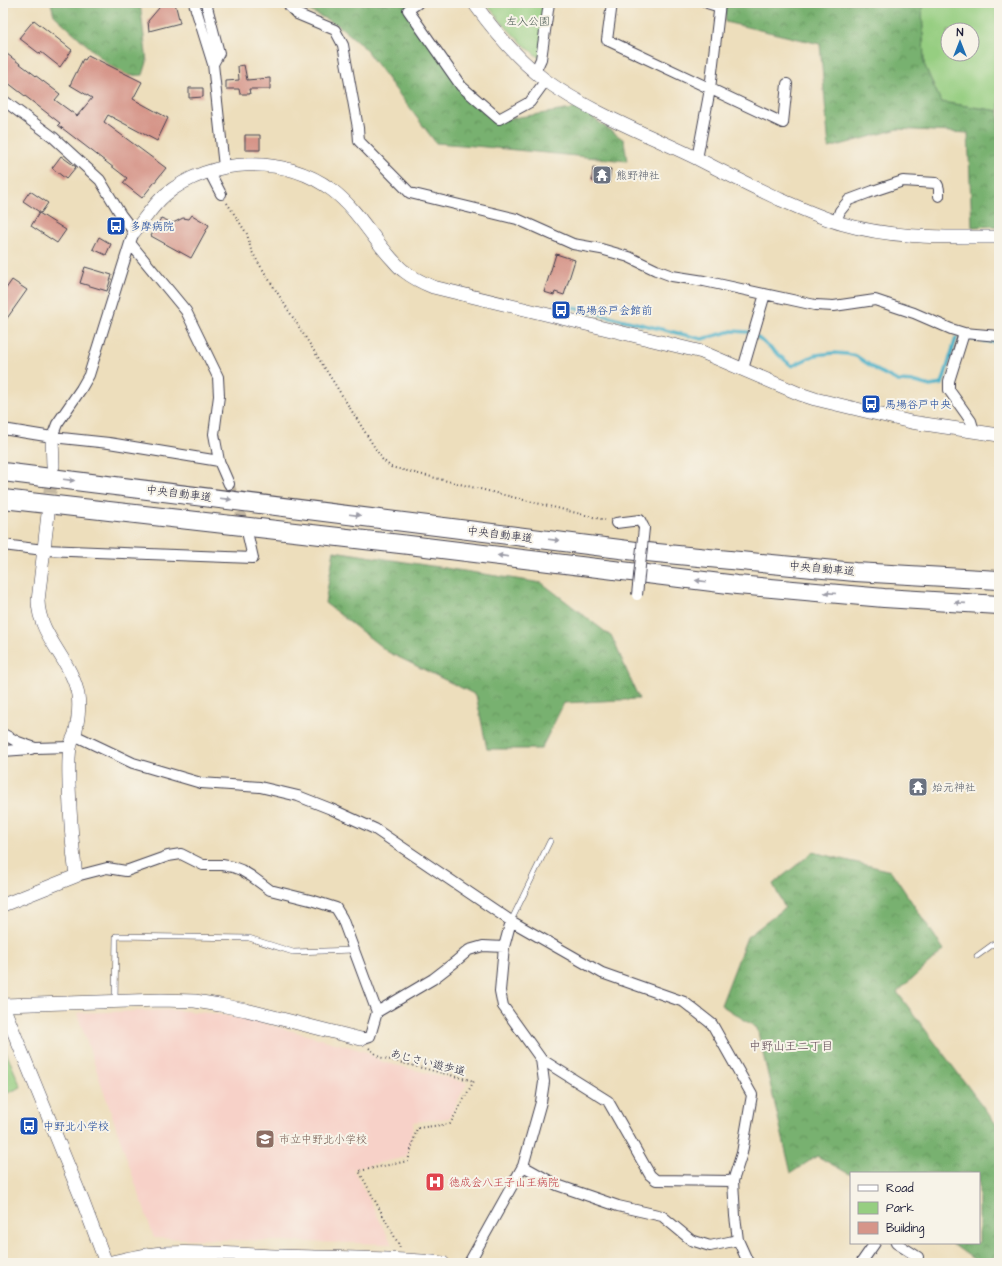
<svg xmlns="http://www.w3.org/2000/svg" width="1002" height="1266" font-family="'Architects Daughter','Klee One',sans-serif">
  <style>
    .built { fill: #f7d1c8 }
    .green { fill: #96ce81; stroke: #5c785e; fill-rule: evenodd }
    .forest { fill: url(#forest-crowns); stroke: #4d6a55 }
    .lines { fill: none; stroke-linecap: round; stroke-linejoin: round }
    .stream { stroke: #49b0c8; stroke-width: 3.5 }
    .building { fill: #d69589 }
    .minor-tunnel { stroke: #c4b8a2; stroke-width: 10; stroke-dasharray: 10 5; stroke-linecap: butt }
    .tertiary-tunnel { stroke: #c4b8a2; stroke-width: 13; stroke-dasharray: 13 6; stroke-linecap: butt }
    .service-casing { stroke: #403e4e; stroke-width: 6 }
    .minor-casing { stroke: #403e4e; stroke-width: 12 }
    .tertiary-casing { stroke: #403e4e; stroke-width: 14 }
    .motorway-casing { stroke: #403e4e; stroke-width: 20 }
    .path { stroke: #403e4e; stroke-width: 2; stroke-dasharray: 1 3; stroke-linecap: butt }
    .service { stroke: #fff; stroke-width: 5 }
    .minor { stroke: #fff; stroke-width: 10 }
    .tertiary { stroke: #fff; stroke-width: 13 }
    .motorway { stroke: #fff; stroke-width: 18 }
    .minor-bridge-casing { stroke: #403e4e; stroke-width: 12; stroke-linecap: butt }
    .minor-bridge { stroke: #fff; stroke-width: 10 }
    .oneway { fill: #9c9ca7 }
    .labels { text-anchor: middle; stroke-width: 4; stroke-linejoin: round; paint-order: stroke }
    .park-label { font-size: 11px; fill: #455650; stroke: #f7f3e8 }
    .worship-label { font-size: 11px; fill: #5b616d; stroke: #f7f3e8; text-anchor: start }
    .transit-label { font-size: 11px; fill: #164399; stroke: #f7f3e8; text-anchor: start }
    .street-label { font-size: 11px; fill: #22223b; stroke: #f7f3e8 }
    .education-label { font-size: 11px; fill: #785e54; stroke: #f7f3e8; text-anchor: start }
    .health-label { font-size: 11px; fill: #be3a42; stroke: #f7f3e8; text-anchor: start }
    .neighbourhood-label { font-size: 12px; fill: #614a56; stroke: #f7f3e8 }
  </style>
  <defs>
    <pattern id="forest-crowns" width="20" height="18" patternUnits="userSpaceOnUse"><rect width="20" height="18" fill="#78b16f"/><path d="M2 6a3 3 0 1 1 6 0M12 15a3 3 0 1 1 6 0" fill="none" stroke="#62905c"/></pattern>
  </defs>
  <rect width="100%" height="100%" fill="#f7f3e8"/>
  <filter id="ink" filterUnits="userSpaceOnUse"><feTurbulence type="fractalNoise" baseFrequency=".025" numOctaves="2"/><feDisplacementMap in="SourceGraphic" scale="8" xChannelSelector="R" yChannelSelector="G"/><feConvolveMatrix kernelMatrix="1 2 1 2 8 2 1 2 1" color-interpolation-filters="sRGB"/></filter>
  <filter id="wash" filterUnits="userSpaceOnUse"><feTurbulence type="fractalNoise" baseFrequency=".012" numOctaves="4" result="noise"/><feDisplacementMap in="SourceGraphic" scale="16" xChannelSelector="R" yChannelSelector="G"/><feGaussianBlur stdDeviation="0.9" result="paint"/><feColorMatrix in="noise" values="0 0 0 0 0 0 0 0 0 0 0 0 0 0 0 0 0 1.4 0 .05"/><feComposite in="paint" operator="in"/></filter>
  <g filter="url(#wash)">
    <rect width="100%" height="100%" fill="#eddebc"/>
    <!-- built -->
    <path class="built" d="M173,1010L209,1013L249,1019L364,1051L383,1062L467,1083L449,1118L414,1122L406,1157L353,1169L392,1244L154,1238L77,1013Z"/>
    <!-- green -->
    <path class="green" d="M486,3H549L541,59C520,43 502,24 486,3Z
      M928,3H999V111L941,102L924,64L922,4ZM948,30H972V54H948Z
      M3,1045L21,1087L3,1095Z"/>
    <!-- forest -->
    <path class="forest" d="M51,3H140L147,62L143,75L121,76L54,15Z
      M301,3H418L408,10L493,121L579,108L624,140L627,161L475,146L436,143L362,45L338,25L302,7Z
      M726,3H928L922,4L924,64L941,102L999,111V226L972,227L968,133L898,129L829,148L820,44L725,22Z
      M334,551L542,583L612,637L639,699L564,703L541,749H487L476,695L388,652L325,603Z
      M813,852L891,871L944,950L897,992L999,1128V1254L988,1263H979L951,1243H979V1173H851V1175L817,1156L791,1173L757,1028L721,1005L747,937L785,908L773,884Z"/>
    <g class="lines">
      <!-- stream -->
      <path class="stream" d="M570,307L702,339L732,331L748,332
        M757,337L792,366L815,355L834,353L847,354L856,356L880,372L898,381L916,382L930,386L942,384L956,338
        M967,338L997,343L999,344"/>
    </g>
    <g id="blocks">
      <!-- building -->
      <path class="building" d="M158,3H175L180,23L149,31L148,21L159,8Z
        M34,20L72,50L60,67L41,52L40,54L19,38Z
        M3,51L60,94L55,100L77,116L92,98L70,85L83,59L85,60L88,55L142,82L133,99L168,118L157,141L108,115L104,122L166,168L142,198L123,183L127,178L58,125L60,123L3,79Z
        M244,65L247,80L270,78V89H249L250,94H240L239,89H226V81L239,80L238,66Z
        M189,88H203V97L189,98Z
        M245,135H260V150H245Z
        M61,156L76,167L66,179L52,168Z
        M593,167L611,169L609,183L592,181Z
        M30,191L48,203L41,213L23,201Z
        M39,213L66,230L57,243L31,226Z
        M192,215L209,225L191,258L151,236L161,218L173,223L183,218L189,219Z
        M99,237L111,244L106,255L93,249Z
        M556,254L575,260L564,295L555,292L554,295L544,292Z
        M85,267L112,275L107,291L80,283Z
        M12,280L27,290L3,324V293Z"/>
    </g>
  </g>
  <g filter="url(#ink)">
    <use href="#blocks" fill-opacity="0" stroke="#403e4e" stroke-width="1"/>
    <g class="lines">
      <!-- minor-tunnel -->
      <path class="minor-tunnel" d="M229,484L246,529"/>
      <!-- tertiary-tunnel -->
      <path class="tertiary-tunnel" d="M48,512L52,470"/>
      <defs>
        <path id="service" d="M511,921L550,841
          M977,956L999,940
          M115,1001L116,936L249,938L293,952L354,950"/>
        <path id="minor" d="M194,3L213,64L224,167
          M206,3L219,53L213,64
          M288,3L290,7L297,14L335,30L343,45L358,128L359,141L410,193L517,219L573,244L601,249L629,257L656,270L672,276L704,281L815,305L834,306L875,300L914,313L951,329L964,333L999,336
          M418,3L408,10L461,86L499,119L530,102L546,80
          M612,3L607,40L783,123L787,84
          M707,3L720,7
          M535,72L541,59L549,3
          M3,100L53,137L100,180L121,215L134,232L130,243L89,375L81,389L57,424L52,437
          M697,159L710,89L720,3
          M209,171L221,194
          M836,222L840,211L849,200L873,191L903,181L936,183C940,186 939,192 939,196
          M130,243L186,311L218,377L219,396L214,434L219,461L229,484
          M964,333L949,381V390L971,421L974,431
          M743,369L765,294
          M3,429L52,437L109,443L219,461
          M616,523L640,520L644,528
          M3,545L44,550L253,558L248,536
          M3,734L18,742L35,748L70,747
          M74,735L133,763L201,783L260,787L298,796L331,809L375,829L511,921L602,973L684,1002L712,1024L752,1095L742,1153L733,1181L735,1216L738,1240L747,1260L749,1263
          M3,751L31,749
          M76,876L107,868L126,871L168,856L181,854L203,865H222L233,867L241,870L251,876L270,890L314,901L336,908L342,918L377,1012L370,1036L361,1039
          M377,1012L433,979L455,962L469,950L483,946L504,947
          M541,1059L608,1101L650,1175L656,1180L733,1181
          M523,1166L557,1185L618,1206L662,1216L691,1240L710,1246L738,1240
          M896,1243L918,1257
          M469,1263L523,1166L541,1102L544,1082L541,1059L503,1006L500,991L504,947L511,921
          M861,1263L875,1243"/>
        <path id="tertiary" d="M474,3C494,31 517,59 545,80C591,113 647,134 698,159C725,173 751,186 779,199C800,208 821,218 843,224C894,239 947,237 999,237
          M134,232C144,220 153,205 165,195C211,157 284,154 332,190C356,208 371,236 391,258C395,262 399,268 404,271C413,278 423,283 433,287L702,352L800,394L815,399L911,422L999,435
          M52,437L53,466
          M3,905L76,876C72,845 70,815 69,785C69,773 68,760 70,748C71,743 73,738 75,734C78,721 80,708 78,695C72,660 39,637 38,601L48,514
          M3,1005L161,1000L195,1001L220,1005L246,1010L361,1039
          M3,1006L83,1202L106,1263
          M107,1263C126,1259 145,1254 164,1253C203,1251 243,1255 282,1256C336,1258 389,1257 443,1263"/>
        <path id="motorway" d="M3,472L636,551L855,572L999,580
          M3,499L409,545L737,585L884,598L999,605"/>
      </defs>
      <!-- service casing -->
      <use href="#service" class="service-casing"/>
      <!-- minor casing -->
      <use href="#minor" class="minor-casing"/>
      <!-- tertiary casing -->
      <use href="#tertiary" class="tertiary-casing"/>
      <!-- motorway casing -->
      <use href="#motorway" class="motorway-casing"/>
      <!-- path -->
      <path class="path" d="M227,203L247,234L251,250L258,262L382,459L391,467L605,520
        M369,1048L379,1057L474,1081L450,1124L417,1128L408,1161L359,1171L399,1245L400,1248"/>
      <!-- service -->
      <use href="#service" class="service"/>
      <!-- minor -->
      <use href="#minor" class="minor"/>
      <!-- tertiary -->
      <use href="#tertiary" class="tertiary"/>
      <!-- motorway -->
      <use href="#motorway" class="motorway"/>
      <defs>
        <path id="minor-bridge" d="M637,595L644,528"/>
      </defs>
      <!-- minor-bridge casing -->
      <use href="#minor-bridge" class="minor-bridge-casing"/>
      <!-- minor-bridge -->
      <use href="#minor-bridge" class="minor-bridge"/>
    </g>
    <!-- one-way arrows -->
    <defs><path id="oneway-solid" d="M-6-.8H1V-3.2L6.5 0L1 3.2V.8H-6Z"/></defs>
    <g class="oneway">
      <use href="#oneway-solid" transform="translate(69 480) rotate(7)"/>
      <use href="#oneway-solid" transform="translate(226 499) rotate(7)"/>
      <use href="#oneway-solid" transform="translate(355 515) rotate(7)"/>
      <use href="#oneway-solid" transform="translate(554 540) rotate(7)"/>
      <use href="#oneway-solid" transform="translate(503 556) rotate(-173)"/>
      <use href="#oneway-solid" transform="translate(701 581) rotate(-173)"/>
      <use href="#oneway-solid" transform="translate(830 593) rotate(-175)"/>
      <use href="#oneway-solid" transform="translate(960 603) rotate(-176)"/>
    </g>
  </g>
  <!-- icons -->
  <defs>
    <symbol id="temple-square" viewBox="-11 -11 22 22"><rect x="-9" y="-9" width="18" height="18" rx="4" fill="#6b7280" stroke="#f7f3e8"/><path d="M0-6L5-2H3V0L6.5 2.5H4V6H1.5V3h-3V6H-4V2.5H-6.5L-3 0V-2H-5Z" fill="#fff"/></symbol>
    <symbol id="bus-square" viewBox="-11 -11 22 22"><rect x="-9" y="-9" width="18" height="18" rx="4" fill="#1a4fb4" stroke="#f7f3e8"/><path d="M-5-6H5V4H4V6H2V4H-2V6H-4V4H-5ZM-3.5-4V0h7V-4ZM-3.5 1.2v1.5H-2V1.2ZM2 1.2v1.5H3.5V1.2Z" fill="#fff"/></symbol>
    <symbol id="school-square" viewBox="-11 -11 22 22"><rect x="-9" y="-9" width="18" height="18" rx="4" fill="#8d6e63" stroke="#f7f3e8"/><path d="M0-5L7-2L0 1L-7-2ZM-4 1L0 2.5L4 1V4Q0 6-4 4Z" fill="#fff"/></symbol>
    <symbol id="hospital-square" viewBox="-11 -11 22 22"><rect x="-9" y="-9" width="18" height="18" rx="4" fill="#e0444e" stroke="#f7f3e8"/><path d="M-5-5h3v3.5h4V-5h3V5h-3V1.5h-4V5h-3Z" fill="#fff"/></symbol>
  </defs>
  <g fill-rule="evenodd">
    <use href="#temple-square" x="591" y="164" width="22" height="22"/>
    <use href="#bus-square" x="105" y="215" width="22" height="22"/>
    <use href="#bus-square" x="550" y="299" width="22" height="22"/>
    <use href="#bus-square" x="860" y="393" width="22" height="22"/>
    <use href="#temple-square" x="907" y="776" width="22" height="22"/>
    <use href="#bus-square" x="18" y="1115" width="22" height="22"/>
    <use href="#school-square" x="254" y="1128" width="22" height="22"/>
    <use href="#hospital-square" x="424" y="1171" width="22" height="22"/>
  </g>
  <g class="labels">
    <!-- park labels -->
    <g class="park-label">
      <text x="528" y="25">左入公園</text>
    </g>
    <!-- worship labels -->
    <g class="worship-label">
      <text x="616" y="179">熊野神社</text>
      <text x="932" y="791">始元神社</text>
    </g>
    <!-- transit labels -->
    <g class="transit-label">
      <text x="130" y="230">多摩病院</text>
      <text x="575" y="314">馬場谷戸会館前</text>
      <text x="885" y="408">馬場谷戸中央</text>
      <text x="43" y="1130">中野北小学校</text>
    </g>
    <!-- street labels -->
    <g class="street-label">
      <text transform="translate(179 493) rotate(7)" y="4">中央自動車道</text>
      <text transform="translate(500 534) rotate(7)" y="4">中央自動車道</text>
      <text transform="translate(822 568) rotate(5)" y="4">中央自動車道</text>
      <text transform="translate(428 1062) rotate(14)" y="4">あじさい遊歩道</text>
    </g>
    <!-- education labels -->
    <g class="education-label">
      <text x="279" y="1143">市立中野北小学校</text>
    </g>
    <!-- health labels -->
    <g class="health-label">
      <text x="449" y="1186">徳成会八王子山王病院</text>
    </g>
    <!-- neighbourhood labels -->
    <g class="neighbourhood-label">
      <text x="791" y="1050">中野山王二丁目</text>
    </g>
  </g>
  <!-- margin -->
  <rect width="1002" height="1266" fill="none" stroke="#f7f3e8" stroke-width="16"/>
  <!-- legend -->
  <rect x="850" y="1172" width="130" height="72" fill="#f7f3e8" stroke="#a29fa3"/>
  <rect x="858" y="1185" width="20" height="6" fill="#ffffff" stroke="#a29fa3"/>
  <text x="886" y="1192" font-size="12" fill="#22223b">Road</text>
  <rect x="858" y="1202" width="20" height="12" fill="#96ce81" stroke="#a29fa3"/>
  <text x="886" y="1212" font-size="12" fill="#22223b">Park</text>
  <rect x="858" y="1222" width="20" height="12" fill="#d69589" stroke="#a29fa3"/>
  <text x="886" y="1232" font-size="12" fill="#22223b">Building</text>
  <!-- north arrow -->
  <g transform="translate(960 42)"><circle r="19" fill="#f7f3e8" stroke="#a29fa3"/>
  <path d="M0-3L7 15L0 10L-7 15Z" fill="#1f6fb2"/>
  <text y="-6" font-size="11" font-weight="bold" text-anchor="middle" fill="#22223b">N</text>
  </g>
</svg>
